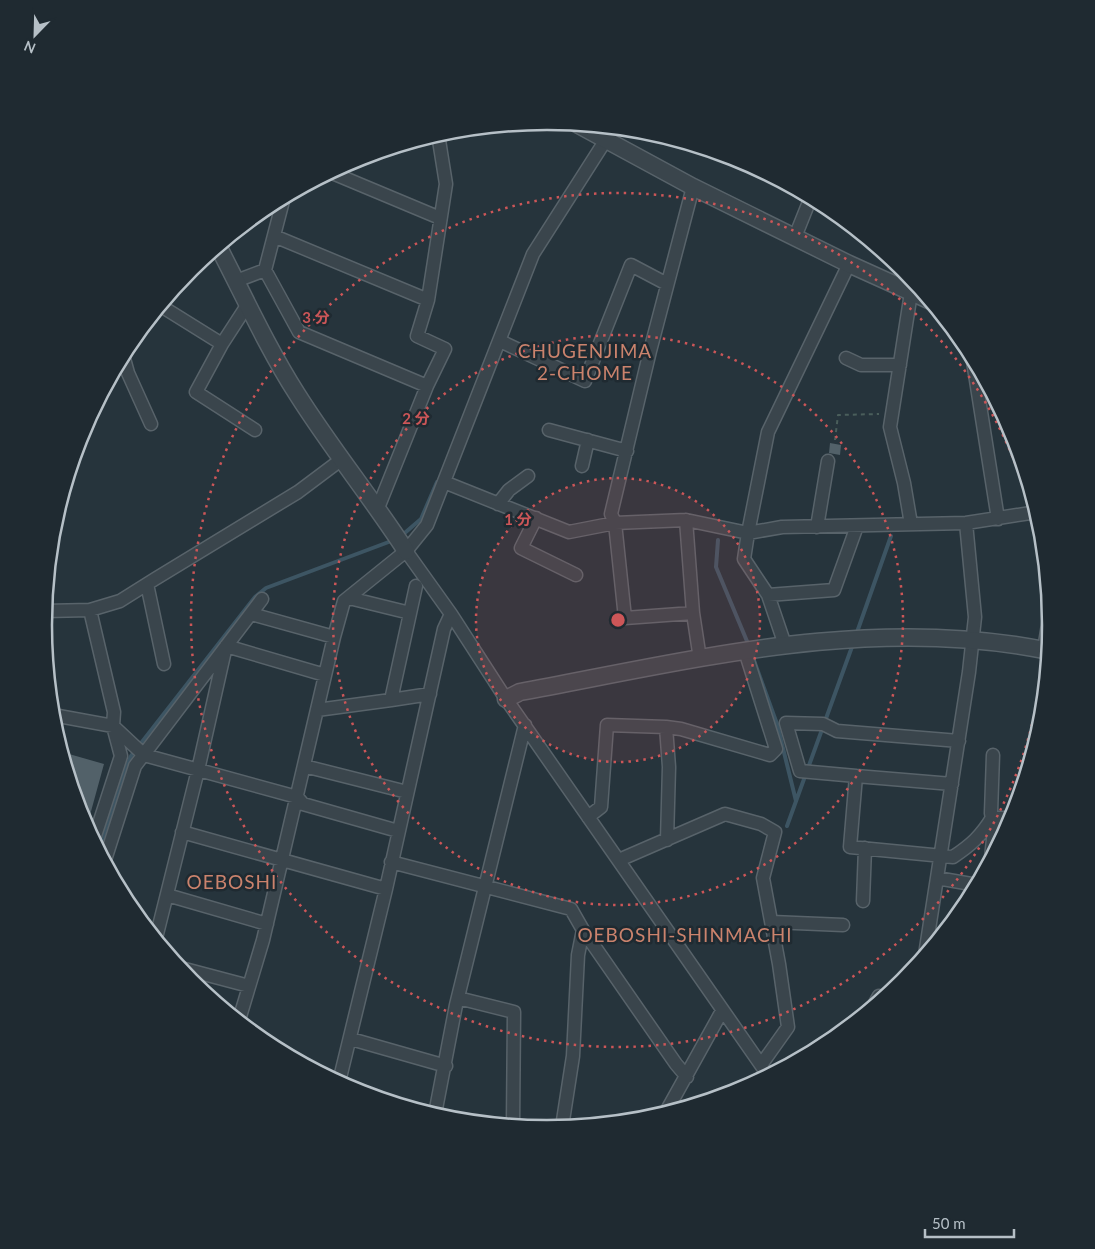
<svg xmlns="http://www.w3.org/2000/svg" width="1095" height="1249" font-family="Lato,'Noto Sans JP',sans-serif">
  <style>
    .lines { fill: none; stroke-linecap: round; stroke-linejoin: round }
    .stream { stroke: #3d5563; stroke-width: 4 }
    .building { fill: #526169 }
    .minor-casing { stroke: #58636a; stroke-width: 15 }
    .tertiary-casing { stroke: #58636a; stroke-width: 19 }
    .path { stroke: #4a5e5b; stroke-width: 2; stroke-dasharray: 4 4; stroke-linecap: butt }
    .minor { stroke: #3a454c; stroke-width: 12 }
    .tertiary { stroke: #3a454c; stroke-width: 16 }
    .ring { fill: none; stroke: #cc5658; stroke-width: 2.5; stroke-dasharray: 2.5 5 }
    .labels { text-anchor: middle; stroke-width: 5; stroke-linejoin: round; paint-order: stroke }
    .neighbourhood-label { font-size: 19px; letter-spacing: 1px; fill: #cb836d; stroke: #1f2a31 }
    .rim { fill: none; stroke: #b6c0c7; stroke-width: 2.5 }
    .centre { fill: #cc5658; stroke: #1f2a31; stroke-width: 2.5 }
    .ring-label { font-size: 15px; text-anchor: middle; font-weight: bold; fill: #cc5658; stroke: #1f2a31; stroke-width: 5; stroke-linejoin: round; paint-order: stroke }
  </style>
  <rect width="100%" height="100%" fill="#26343c"/>
  <g class="lines">
    <!-- stream -->
    <path class="stream" d="M400,537L421,519L437,482
      M718,540L716,567L749,646
      M856,635L891,536
      M752,655L777,724L796,801
      M787,826L853,644
      M99,849L124,773L131,756L255,597L266,588L394,540"/>
  </g>
  <!-- building -->
  <path class="building" d="M830,443L841,445L840,455L829,453Z
    M62,752L104,764L87,826L82,817Z"/>
  <g class="lines">
    <defs>
      <path id="minor" d="M330,172L440,218
        M274,236L428,300
        M795,237L809,202L807,195
        M849,264L768,432L748,533L782,527L966,523L1037,512
        M265,270L299,332L427,386
        M236,281L265,270L284,197
        M248,304L222,344L196,392L255,430
        M161,306L222,344
        M500,341L585,381L631,265L667,284
        M123,355L128,373L151,424
        M972,355L998,519
        M846,358L861,365H900
        M549,430L627,451
        M582,466L588,440
        M444,482L569,532L615,523L686,520L748,533L744,559L768,595L834,590L857,526
        M498,504L509,490L528,476
        M378,508L427,386L445,349L417,336L428,300L446,184L438,134
        M536,518L521,548L576,575
        M686,520L693,613L625,618L615,523L611,514L650,351L693,187
        M911,524L904,483L890,427L913,280
        M817,527L828,461
        M406,551L451,614L506,699L768,1075
        M147,584L164,664
        M416,586L391,700L430,694
        M768,595L785,645
        M349,598L410,613
        M90,610L114,712L113,726L121,756L94,839
        M45,611L90,610L120,601L155,579L298,492L342,459
        M693,613L700,659
        M251,614L334,637
        M1044,650L1050,612
        M317,710L391,700
        M53,715L113,726L144,755L297,797L303,804L398,831
        M666,727L681,729L770,755L776,749L745,651
        M304,766L407,792
        M856,776L800,771L786,723L823,724L837,731L959,741
        M952,784L856,776L850,847L953,857C971,845 981,836 992,818H1012
        M588,817L601,807L607,725L666,727L669,767L667,840
        M182,832L386,889
        M991,858L994,830L991,813L993,755
        M105,860L135,766L262,599
        M619,860L725,814L761,824L775,832L763,878L779,964L788,1027L761,1065
        M391,862L571,909L583,930L676,1064L687,1077
        M937,878L977,885
        M167,895L267,924
        M863,901L865,848
        M772,922L843,925
        M156,938L198,770L226,646L325,675
        M925,955L969,672L975,617L966,523
        M181,968L249,986
        M458,998L514,1012L513,1125
        M874,1005L879,996
        M239,1020L263,940L334,637L344,601L406,551L427,525L533,254L614,127
        M351,1039L446,1066
        M339,1082L386,889L444,629L451,614
        M666,1112L722,1011
        M435,1114L456,1005L525,725
        M562,1127L573,1056L578,955L583,930"/>
      <path id="tertiary" d="M575,123L693,187L849,264L931,301
        M218,246C244,296 267,347 297,394C331,448 371,497 406,551
        M506,699L520,692C693,660 872,614 1049,651"/>
    </defs>
    <!-- minor casing -->
    <use href="#minor" class="minor-casing"/>
    <!-- tertiary casing -->
    <use href="#tertiary" class="tertiary-casing"/>
    <!-- path -->
    <path class="path" d="M835,440L838,415L879,414"/>
    <!-- minor -->
    <use href="#minor" class="minor"/>
    <!-- tertiary -->
    <use href="#tertiary" class="tertiary"/>
  </g>
  <!-- distance rings -->
  <circle cx="618" cy="620" r="142" fill="#cc5658" fill-opacity=".12"/>
  <g class="ring">
    <circle cx="618" cy="620" r="142"/>
    <circle cx="618" cy="620" r="285"/>
    <circle cx="618" cy="620" r="427"/>
  </g>
  <g class="labels">
    <!-- neighbourhood labels -->
    <g class="neighbourhood-label">
      <text x="585" y="358">CHUGENJIMA<tspan x="585" dy="22">2-CHOME</tspan></text>
      <text x="232" y="889">OEBOSHI</text>
      <text x="685" y="942">OEBOSHI-SHINMACHI</text>
    </g>
  </g>
  <!-- crop -->
  <path d="M0 0H1095V1249H0ZM52 625a495 495 0 1 1 990 0a495 495 0 1 1-990 0Z" fill="#1f2a31" fill-rule="evenodd"/>
  <path class="rim" d="M52 625a495 495 0 1 1 990 0a495 495 0 1 1-990 0Z"/>
  <circle cx="618" cy="620" r="8" class="centre"/>
  <g class="ring-label">
    <text x="316" y="323">3 分</text>
    <text x="416" y="424">2 分</text>
    <text x="518" y="525">1 分</text>
  </g>
  <!-- north arrow -->
  <g transform="translate(35 35) rotate(203)" stroke="#1f2a31" stroke-width="4" paint-order="stroke">
  <path d="M0-4L9 19L0 12L-9 19Z" fill="#b6c0c7"/>
  <text y="-8" font-size="14" font-weight="bold" text-anchor="middle" fill="#b6c0c7">N</text>
  </g>
  <!-- scale -->
  <path d="M925 1229v8h89v-8" fill="none" stroke="#b6c0c7" stroke-width="2.5"/>
  <text x="932" y="1229" font-size="15" fill="#b6c0c7" stroke="#1f2a31" stroke-width="4" paint-order="stroke">50 m</text>
</svg>
